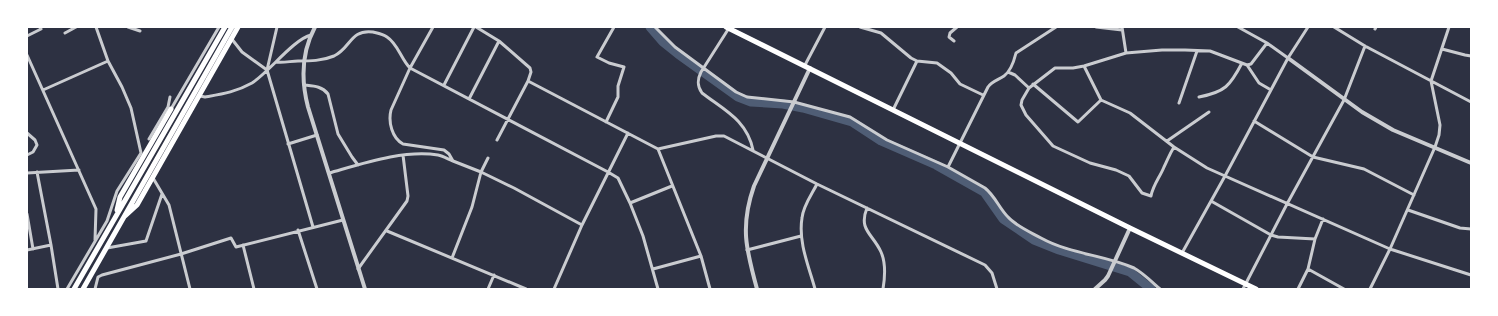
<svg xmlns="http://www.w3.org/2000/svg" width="1498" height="316" font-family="Karla,sans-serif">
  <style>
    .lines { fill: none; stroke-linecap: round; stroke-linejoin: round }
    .river { stroke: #4f5d75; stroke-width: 9 }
    .minor { stroke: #caccd0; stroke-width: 3 }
    .tertiary { stroke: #caccd0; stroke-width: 4 }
    .primary { stroke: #fff; stroke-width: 5 }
    .trunk { stroke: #fff; stroke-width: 5 }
  </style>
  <rect width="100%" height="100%" fill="#2d3142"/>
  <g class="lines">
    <!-- river -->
    <path class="river" d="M650,27L663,42L678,54L738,97L751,102L783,104L803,108L852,122L881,141L936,165L984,192L1003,219L1034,240L1059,250L1130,272L1151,289"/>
    <!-- minor -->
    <path class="minor" d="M128,27L140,31
      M277,27L267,70L313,227
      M433,27L410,68L391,110C388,122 392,138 403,144L444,150L449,154L453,161L481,172L514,188L582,225
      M476,27L499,41L530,68L531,72L528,81L497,140
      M655,27L675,47L736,92L747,97L794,102L850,117L887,140L948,167L985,188C995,196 999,208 1008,217C1016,226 1030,232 1041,238C1070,254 1104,255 1134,268C1143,273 1152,282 1160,289
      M860,27L881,33L911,58L917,61L937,63L951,73L960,84L983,95
      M1096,27L1122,30
      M1122,27L1126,53
      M1238,27L1267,43L1288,58
      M1334,27L1365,46L1471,102
      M729,28L701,72C697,80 697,86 702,93C724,110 747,120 753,150
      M1375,29L1376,27
      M65,33L76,27
      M27,36L41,29L40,27
      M231,38L242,52L267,70
      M954,41L949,37L950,33L957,27
      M1442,49L1465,55L1471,56
      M27,55L96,209L95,240
      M276,62C284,63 291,61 298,61C310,61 322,61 334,56C351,48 350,29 373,32C377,33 383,34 387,37C398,44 401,59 410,68L608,172L618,178L630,203L643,236L658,289
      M805,65L825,27
      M1247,65L1251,64L1267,43
      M1084,66L1101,100L1130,113L1174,147L1207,168L1390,249L1471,275
      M1008,72L1015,75L1029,88
      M528,81L658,149L701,256L710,289
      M1033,84L1078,122L1101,100
      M304,85C313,86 322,86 328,94L338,134L352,157L358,165
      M444,85L474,27
      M43,90L108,61
      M200,96L205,97C222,94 236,92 252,83C269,72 294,39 311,35
      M1199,97C1225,92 1230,86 1242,63
      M469,99L499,41
      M1179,103L1197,51
      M171,109L219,27
      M893,110L917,61
      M1254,121L1313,157L1364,169L1414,195
      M606,122L618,97V86L624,67L609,63L597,57L614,27
      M27,133L35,140L37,145L33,152L27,155
      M149,139L168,107L170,97
      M1167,141L1209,112
      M288,144L317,135
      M1174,147C1169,155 1168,159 1164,167C1160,177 1153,185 1151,196L1142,193L1129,176L1116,170L1090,163L1053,146L1026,115L1021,105L1022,100L1029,88L1055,68H1073L1084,66L1126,53L1162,50H1185L1210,51L1247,65L1259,83L1271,90
      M658,149L716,136H724L817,184L985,265L992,273L997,289
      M948,167L988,87C992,81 998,80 1004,76C1011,71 1014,61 1016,53L1056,27
      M37,172L51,245L58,289
      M27,173L79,170
      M329,173C361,164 405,149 438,155C443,156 448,159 453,161
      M153,178L169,205L190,289
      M1211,201L1271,235L1278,237L1315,239
      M630,203L672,186
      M867,208C858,230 873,234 881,252C886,263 885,277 883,289
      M1408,210L1460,228L1471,229
      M27,214L33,249
      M298,230L317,289
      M387,231L526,289
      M243,245L254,289
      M107,248L146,241L162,194
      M27,250L51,245
      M747,250L801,236
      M1182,253L1225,176L1288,58L1308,27
      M452,258L472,207L481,172L488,158
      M358,269L407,201L408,196L403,155
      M653,269L701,256
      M1308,269L1344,289
      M67,289L107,221L117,191L141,153L131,108L122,87L108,61L96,27
      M95,289L98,277L102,275L181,254L231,238L236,247L343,220
      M488,289L494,275
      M554,289L582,225L628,133
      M815,289C809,267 798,242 802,218C803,206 812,194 817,184
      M1243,289L1287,204L1344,100L1365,46
      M1298,289L1308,269L1315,239L1323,219
      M1370,289L1390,249L1435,147L1439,135L1440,125L1431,81L1449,27"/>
    <!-- tertiary -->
    <path class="tertiary" d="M315,27C301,53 301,80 308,107L365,289
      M1288,58L1362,112L1393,130L1471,163
      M757,289C746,249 740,226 754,186L810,68
      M1095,289L1105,280L1108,276L1130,228"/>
    <!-- primary -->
    <path class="primary" d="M726,27L1130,228L1256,289"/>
    <!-- trunk -->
    <path class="trunk" d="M117,210L120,197L171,109
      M125,216L137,205L238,27
      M74,289L225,27
      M83,289L232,27"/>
  </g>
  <!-- border -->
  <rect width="1498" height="316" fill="none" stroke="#ffffff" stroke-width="56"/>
</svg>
